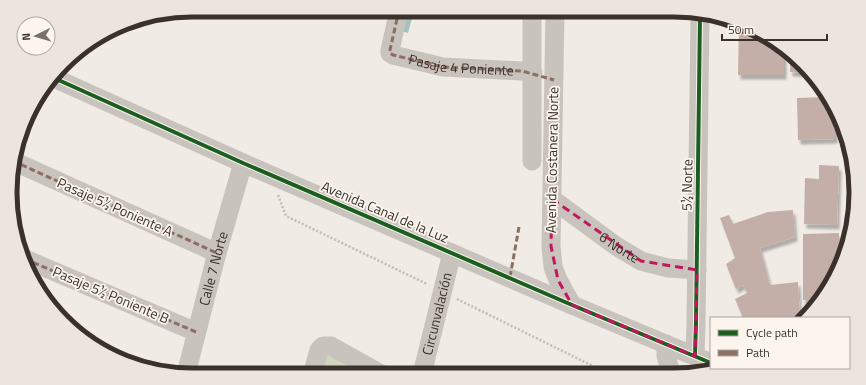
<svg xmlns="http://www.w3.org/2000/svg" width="866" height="385" font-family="'Titillium Web',sans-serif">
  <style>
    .green { fill: #d1d6bf }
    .water { fill: #a1c2c1 }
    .building { fill: #c3afa7; filter: url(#shadow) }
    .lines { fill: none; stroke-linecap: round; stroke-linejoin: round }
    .path { stroke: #c2bbb6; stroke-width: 2.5; stroke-dasharray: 2 2; stroke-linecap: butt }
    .minor { stroke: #c9c3be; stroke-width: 19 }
    .quiet { stroke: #8d6e63; stroke-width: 3; stroke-dasharray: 6 3; stroke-linecap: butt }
    .cycleway-casing { stroke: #fbf5ee; stroke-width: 6 }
    .cycleway { stroke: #1b5e20; stroke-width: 4 }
    .marked { fill: none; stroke: #c2185b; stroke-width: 3; stroke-dasharray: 8 5; stroke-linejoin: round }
    .labels { text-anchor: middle; stroke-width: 3.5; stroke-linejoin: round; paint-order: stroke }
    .street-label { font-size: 14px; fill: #3b302b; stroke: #fbf5ee }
    .rim { fill: none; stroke: #3b302b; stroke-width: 5 }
  </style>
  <defs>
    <filter id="shadow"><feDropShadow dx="2.5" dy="4.5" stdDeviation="1" flood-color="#0004"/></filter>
  </defs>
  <rect width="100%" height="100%" fill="#f0ebe5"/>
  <!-- green -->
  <path class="green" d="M319,350L381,374L312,375Z"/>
  <!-- water -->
  <path class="water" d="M406,13L416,15L415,18H412L408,33L402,31Z"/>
  <!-- building -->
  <path class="building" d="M739,23L743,24L784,51V75H738Z
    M790,55L802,63L809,73L790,72Z
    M825,97L835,111V139L798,140L797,98Z
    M819,165L839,166L837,225L804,224L805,178L819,179Z
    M793,210L795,237L760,248L770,285L798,282L800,318H743L735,299L747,293L743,285L736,289L726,264L735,258L720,218L729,215L733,224L768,212Z
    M839,233V268L818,303L811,311V300H803V234Z"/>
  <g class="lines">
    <!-- path -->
    <path class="path" d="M278,195L286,216L427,284
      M457,299L609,374"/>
    <!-- minor -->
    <g class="minor">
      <path id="s1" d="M399,10L390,50V53L393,55L443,67L522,71L533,73"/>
      <path d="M532,10V161"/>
      <path d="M555,10L551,246L553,267L558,280L572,305"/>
      <path d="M54,78L243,163L572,305L711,363"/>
      <path d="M13,161L217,253"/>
      <path id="s2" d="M552,199L616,246L641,261L668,268L697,270"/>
      <path d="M25,259L196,332"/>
      <path d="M666,344V356L671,373"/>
      <path d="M695,356L696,322L700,15"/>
      <path id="s3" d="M186,374L217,253L243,163"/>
      <path id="s4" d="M422,374L452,253"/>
      <path d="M312,375L319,350L323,346H331L381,374"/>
    </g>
    <!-- quiet -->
    <path class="quiet" d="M399,10L390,50V53L393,55L443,67L522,71L554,80
      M13,161L217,253
      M25,259L196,332
      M510,277L519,227"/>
    <defs>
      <path id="cycleway" d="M54,78L243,163L572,305L711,363
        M695,356L696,322L700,15"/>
    </defs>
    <!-- cycleway casing -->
    <use href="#cycleway" class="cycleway-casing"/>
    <!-- cycleway -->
    <use href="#cycleway" class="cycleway"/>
  </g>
  <!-- marked area -->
  <path class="marked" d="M552,199L641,261L697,270L695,356L572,305L558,280L551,246Z"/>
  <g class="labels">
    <!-- street labels -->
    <g class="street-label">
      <text dy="5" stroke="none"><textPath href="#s1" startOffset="117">Pasaje 4 Poniente</textPath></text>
      <text transform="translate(552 160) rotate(-89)" y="5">Avenida Costanera Norte</text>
      <text transform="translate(687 185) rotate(-89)" y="5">5½ Norte</text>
      <text transform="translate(115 207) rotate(24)" y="5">Pasaje 5½ Poniente A</text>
      <text transform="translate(385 212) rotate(23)" y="5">Avenida Canal de la Luz</text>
      <text dy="5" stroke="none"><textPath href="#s2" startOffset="83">6 Norte</textPath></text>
      <text dy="5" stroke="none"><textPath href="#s3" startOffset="109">Calle 7 Norte</textPath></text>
      <text transform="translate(111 295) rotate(23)" y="5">Pasaje 5½ Poniente B</text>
      <text dy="5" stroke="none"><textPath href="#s4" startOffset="62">Circunvalación</textPath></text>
    </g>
  </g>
  <!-- crop -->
  <path d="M0 0H866V385H0ZM192 17H674A175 175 0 0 1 849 192V193A175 175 0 0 1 674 368H192A175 175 0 0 1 17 193V192A175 175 0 0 1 192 17Z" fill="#ece5de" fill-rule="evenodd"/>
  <path class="rim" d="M192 17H674A175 175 0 0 1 849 192V193A175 175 0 0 1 674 368H192A175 175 0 0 1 17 193V192A175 175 0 0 1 192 17Z"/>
  <!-- legend -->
  <rect x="710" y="317" width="140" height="52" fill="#fbf5ee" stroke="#aea6a0"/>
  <rect x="718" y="330" width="20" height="6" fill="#1b5e20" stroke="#aea6a0"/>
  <text x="746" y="337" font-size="12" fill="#3b302b">Cycle path</text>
  <rect x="718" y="350" width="20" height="6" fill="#8d6e63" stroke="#aea6a0"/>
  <text x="746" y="357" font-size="12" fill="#3b302b">Path</text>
  <!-- north arrow -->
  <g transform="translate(36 36) rotate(265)"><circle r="19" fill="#fbf5ee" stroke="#aea6a0"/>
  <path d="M0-3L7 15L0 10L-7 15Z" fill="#7a716c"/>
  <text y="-6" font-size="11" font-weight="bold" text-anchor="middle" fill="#3b302b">N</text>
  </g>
  <!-- scale -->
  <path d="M722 34v6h105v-6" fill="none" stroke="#3b302b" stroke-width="2"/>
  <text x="728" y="34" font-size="12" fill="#3b302b" stroke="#fbf5ee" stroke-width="3" paint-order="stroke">50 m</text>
</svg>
